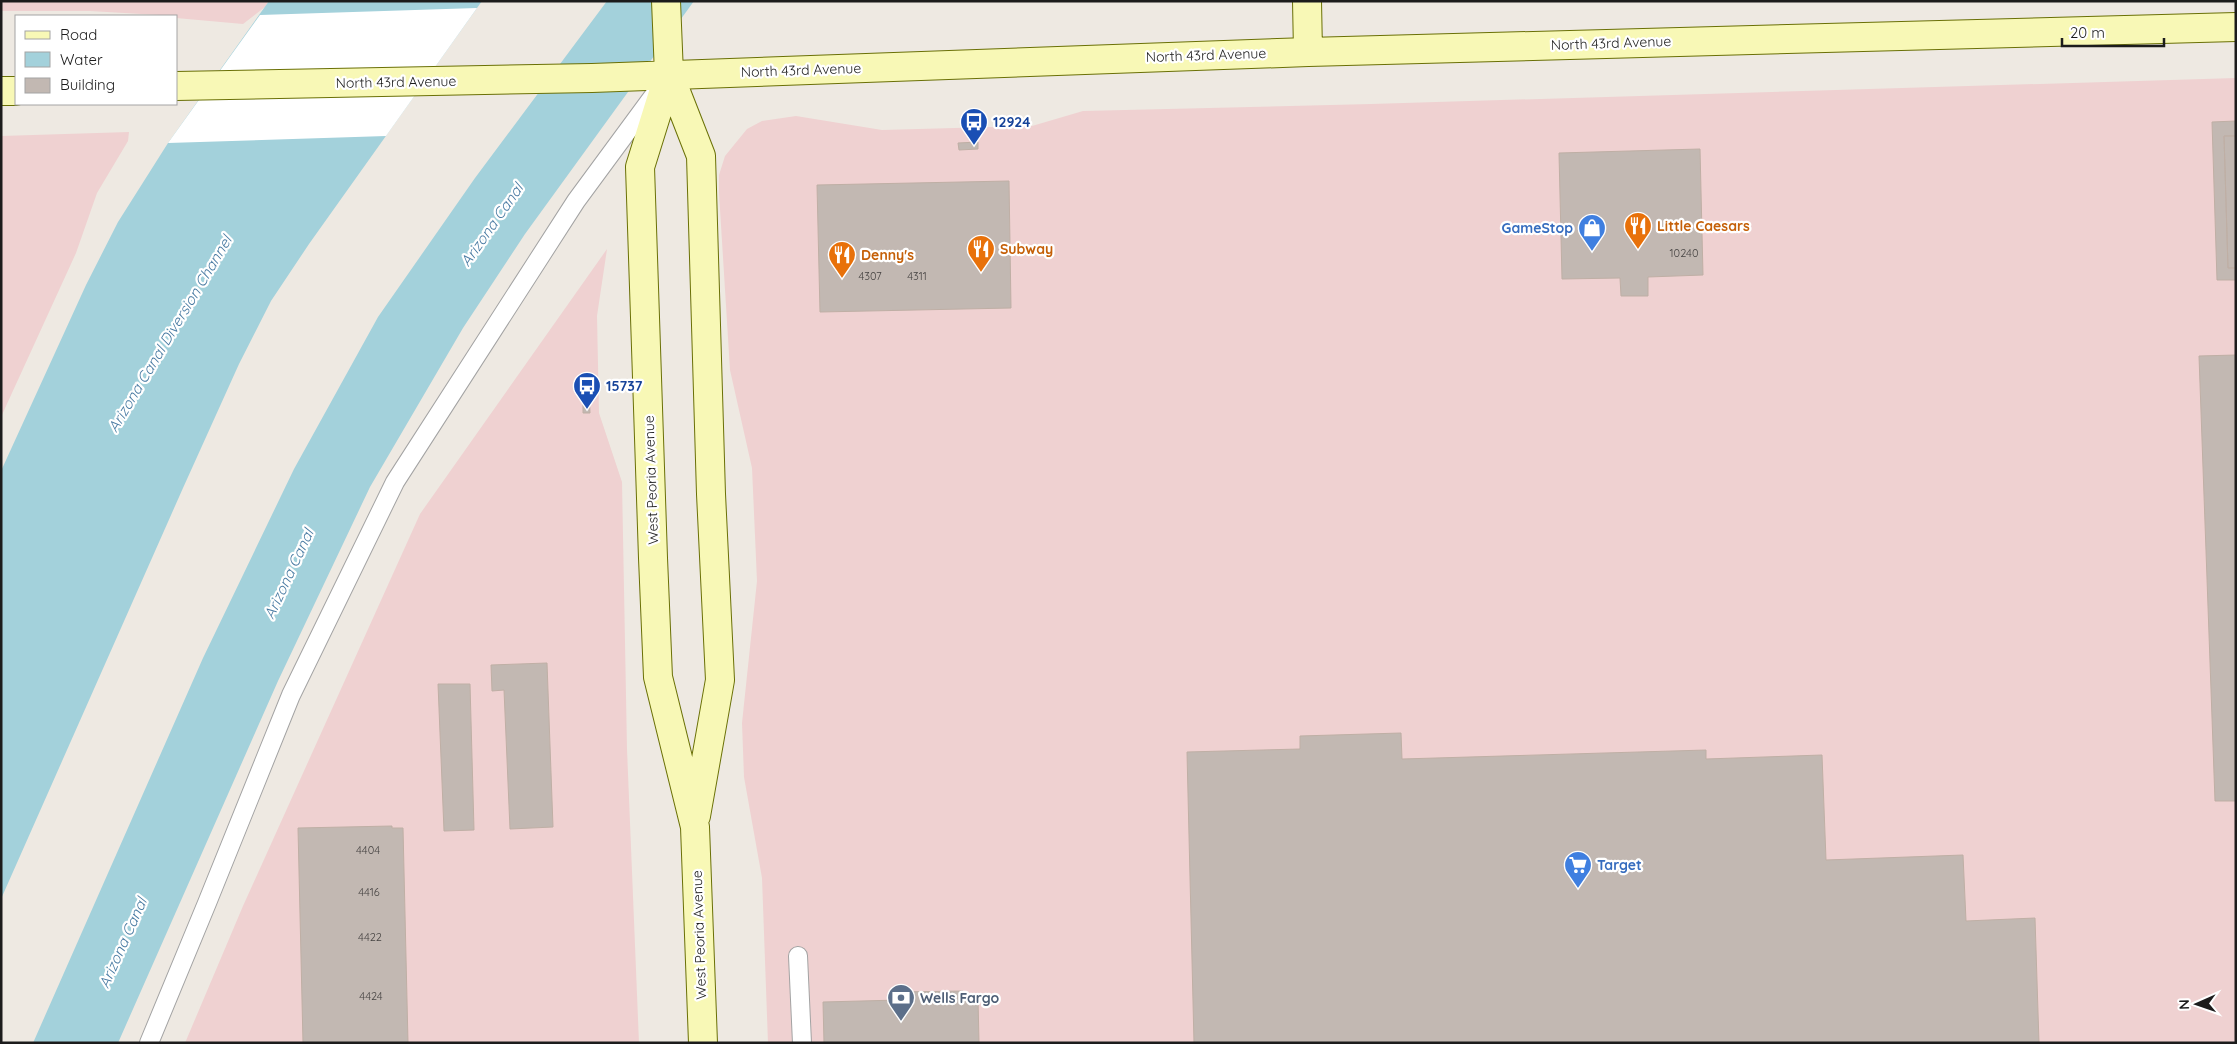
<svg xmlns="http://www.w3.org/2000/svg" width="2237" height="1044" font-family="Quicksand,sans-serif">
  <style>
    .commercial { fill: #efd1d1 }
    .water { fill: #a3d1db }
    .pier { fill: #fff }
    .building { fill: #c2b8b2; stroke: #bfafa5 }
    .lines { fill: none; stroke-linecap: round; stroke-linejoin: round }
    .lane-casing { stroke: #a3a3a3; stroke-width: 20 }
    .secondary-casing { stroke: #6a7006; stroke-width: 30 }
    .lane { stroke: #fff; stroke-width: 18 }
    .secondary { stroke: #f8f8b6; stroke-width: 28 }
    .labels { text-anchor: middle; stroke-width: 4.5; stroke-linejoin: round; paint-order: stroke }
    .number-label { font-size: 11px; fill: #464342 }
    .street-label { font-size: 14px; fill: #1c1c1c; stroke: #fff }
    .transit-label { font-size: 14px; font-weight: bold; fill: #164399; stroke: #fff; text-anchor: start }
    .food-label { font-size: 14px; font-weight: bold; fill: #c56008; stroke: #fff; text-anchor: start }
    .shop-label { font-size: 14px; font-weight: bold; fill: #366cbe; stroke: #fff; text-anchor: end }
    .service-label { font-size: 14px; font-weight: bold; fill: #4e5e75; stroke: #fff; text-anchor: start }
    .water-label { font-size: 15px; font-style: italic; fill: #487aa2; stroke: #fff }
  </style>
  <rect width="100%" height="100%" fill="#eee9e2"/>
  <!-- commercial -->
  <path class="commercial" d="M1,1H269L265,7L243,24L176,18V16L90,11H1Z
    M2236,78V1043H768L762,878L744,777L742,723L757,581L752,468L730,370L719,193V175L725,156L747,129L762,121L796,116L882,130L1032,126L1083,111L1371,104Z
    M129,132L128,141L97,193L76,253L1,417V136Z
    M607,249L597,316L599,413L622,482L627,749L639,1043H185L243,906L420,514Z"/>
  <!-- water -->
  <path class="water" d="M269,1H482L309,244L271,301L239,364L183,488L1,899V471L86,285L118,222L168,143Z
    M607,1H694L525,234L463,328L370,487L278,681L118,1043H33L203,658L294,469L378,317L475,178Z"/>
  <!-- pier -->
  <path class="pier" d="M477,8L386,136L168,143L260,15Z"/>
  <!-- building -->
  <path class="building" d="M2236,121V136H2224L2228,268H2236V280H2217L2212,122Z
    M2224,136H2236V268H2228Z
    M978,142V149L959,150L958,143Z
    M1700,149L1703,275L1648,277V296H1621L1620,278L1562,279L1559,153Z
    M1009,181L1011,308L820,312L817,185Z
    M2236,355V801H2215L2199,356Z
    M583,392H589L590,413H583Z
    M547,663L553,827L510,829L504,690L492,691L491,665Z
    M438,684H470L474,830L444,831Z
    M1401,733L1402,759L1706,750V759L1822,755L1826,860L1963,855L1966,921L2035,918L2039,1043H1194L1187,752L1300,749V736Z
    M392,826V828H403L408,1043H303L298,828Z
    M963,991L964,998H978L979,1043H824L823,1002L899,1000V992Z"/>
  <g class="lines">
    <defs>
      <path id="lane" d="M798,956L802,1043
        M149,1043L207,903L291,695L395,482L576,201L657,91"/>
      <path id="secondary" d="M666,1L669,74L701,156L711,494L720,680L696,816
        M1307,1L1308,52
        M669,74L640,167L653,558L658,677L695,827L703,1043
        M176,86L592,78L1308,52L2236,27
        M1,91H16"/>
    </defs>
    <!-- lane casing -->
    <use href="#lane" class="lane-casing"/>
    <!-- secondary casing -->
    <use href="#secondary" class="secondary-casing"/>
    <!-- lane -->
    <use href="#lane" class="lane"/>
    <!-- secondary -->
    <use href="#secondary" class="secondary"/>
  </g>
  <!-- icons -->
  <defs>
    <symbol id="bus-pin" viewBox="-11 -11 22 30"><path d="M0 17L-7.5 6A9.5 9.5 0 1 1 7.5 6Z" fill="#1a4fb4" stroke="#fff"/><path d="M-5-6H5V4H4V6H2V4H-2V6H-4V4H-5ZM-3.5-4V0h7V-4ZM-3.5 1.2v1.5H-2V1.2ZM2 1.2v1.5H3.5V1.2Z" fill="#fff"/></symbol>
    <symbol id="restaurant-pin" viewBox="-11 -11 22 30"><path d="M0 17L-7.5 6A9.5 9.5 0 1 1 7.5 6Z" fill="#e8710a" stroke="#fff"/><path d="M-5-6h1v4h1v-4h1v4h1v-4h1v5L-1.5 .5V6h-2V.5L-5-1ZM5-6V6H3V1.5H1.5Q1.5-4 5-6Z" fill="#fff"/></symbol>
    <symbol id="shop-pin" viewBox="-11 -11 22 30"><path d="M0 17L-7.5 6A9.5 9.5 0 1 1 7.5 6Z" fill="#3f7fe0" stroke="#fff"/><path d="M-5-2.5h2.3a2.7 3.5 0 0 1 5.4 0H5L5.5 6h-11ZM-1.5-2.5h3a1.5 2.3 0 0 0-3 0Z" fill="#fff"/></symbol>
    <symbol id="supermarket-pin" viewBox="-11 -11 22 30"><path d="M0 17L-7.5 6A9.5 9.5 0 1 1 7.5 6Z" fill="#3f7fe0" stroke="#fff"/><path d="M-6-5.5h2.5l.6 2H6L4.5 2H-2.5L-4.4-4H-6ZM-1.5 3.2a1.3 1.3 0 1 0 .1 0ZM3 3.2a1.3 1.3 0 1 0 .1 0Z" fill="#fff"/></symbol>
    <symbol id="bank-pin" viewBox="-11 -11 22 30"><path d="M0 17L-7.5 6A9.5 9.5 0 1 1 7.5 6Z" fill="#5c6f8a" stroke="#fff"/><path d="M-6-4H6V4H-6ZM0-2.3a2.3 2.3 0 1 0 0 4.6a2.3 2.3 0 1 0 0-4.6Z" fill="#fff"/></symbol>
  </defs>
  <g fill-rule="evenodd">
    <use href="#bus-pin" x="958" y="106" width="32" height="43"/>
    <use href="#restaurant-pin" x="1622" y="210" width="32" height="43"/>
    <use href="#shop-pin" x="1576" y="212" width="32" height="43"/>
    <use href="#restaurant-pin" x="965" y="233" width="32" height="43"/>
    <use href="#restaurant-pin" x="826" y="239" width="32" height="43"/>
    <use href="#bus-pin" x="571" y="370" width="32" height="43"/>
    <use href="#supermarket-pin" x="1562" y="849" width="32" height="43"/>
    <use href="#bank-pin" x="885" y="982" width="32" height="43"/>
  </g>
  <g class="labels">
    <!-- number labels -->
    <g class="number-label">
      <text x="1684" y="257">10240</text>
      <text x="870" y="280">4307</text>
      <text x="917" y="280">4311</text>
      <text x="368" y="854">4404</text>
      <text x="369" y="896">4416</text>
      <text x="370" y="941">4422</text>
      <text x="371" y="1000">4424</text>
    </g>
    <!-- street labels -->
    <g class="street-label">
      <text transform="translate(1611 43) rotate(-2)" y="5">North 43rd Avenue</text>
      <text transform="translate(1206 55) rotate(-2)" y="5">North 43rd Avenue</text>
      <text transform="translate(801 70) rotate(-2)" y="5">North 43rd Avenue</text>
      <text transform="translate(396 82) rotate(-1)" y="5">North 43rd Avenue</text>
      <text transform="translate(651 480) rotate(-92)" y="5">West Peoria Avenue</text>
      <text transform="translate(699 935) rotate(-92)" y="5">West Peoria Avenue</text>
    </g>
    <!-- transit labels -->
    <g class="transit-label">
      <text x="993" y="127">12924</text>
      <text x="606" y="391">15737</text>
    </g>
    <!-- food labels -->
    <g class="food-label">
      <text x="1657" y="231">Little Caesars</text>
      <text x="1000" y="254">Subway</text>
      <text x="861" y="260">Denny's</text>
    </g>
    <!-- shop labels -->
    <g class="shop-label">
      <text x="1573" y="233">GameStop</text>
      <text x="1597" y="870" text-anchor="start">Target</text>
    </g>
    <!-- service labels -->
    <g class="service-label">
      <text x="920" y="1003">Wells Fargo</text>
    </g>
    <!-- water labels -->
    <g class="water-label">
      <text transform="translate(492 225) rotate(-55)" y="5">Arizona Canal</text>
      <text transform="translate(170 334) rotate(-59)" y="5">Arizona Canal Diversion Channel</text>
      <text transform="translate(289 574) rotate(-65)" y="5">Arizona Canal</text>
      <text transform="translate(123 943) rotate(-66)" y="5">Arizona Canal</text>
    </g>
  </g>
  <!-- border -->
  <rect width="2237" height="1044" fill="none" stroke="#1c1c1c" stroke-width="5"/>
  <!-- legend -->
  <rect x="15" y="15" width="162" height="90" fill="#ffffff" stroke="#a4a4a4"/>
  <rect x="25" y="31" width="25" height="8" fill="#f8f8b6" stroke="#a4a4a4"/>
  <text x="60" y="40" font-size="15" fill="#1c1c1c">Road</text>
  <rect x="25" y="52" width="25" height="15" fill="#a3d1db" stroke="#a4a4a4"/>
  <text x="60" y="65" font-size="15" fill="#1c1c1c">Water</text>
  <rect x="25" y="78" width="25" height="15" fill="#c2b8b2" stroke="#a4a4a4"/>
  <text x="60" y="90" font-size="15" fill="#1c1c1c">Building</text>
  <!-- north arrow -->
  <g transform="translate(2197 1004) rotate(268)" stroke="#ffffff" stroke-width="4" paint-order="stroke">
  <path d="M0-4L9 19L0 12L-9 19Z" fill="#1c1c1c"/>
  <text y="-8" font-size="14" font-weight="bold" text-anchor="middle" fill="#1c1c1c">N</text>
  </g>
  <!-- scale -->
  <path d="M2062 38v8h102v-8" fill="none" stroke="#1c1c1c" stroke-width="2.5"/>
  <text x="2070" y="38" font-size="15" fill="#1c1c1c" stroke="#ffffff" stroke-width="4" paint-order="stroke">20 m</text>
</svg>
